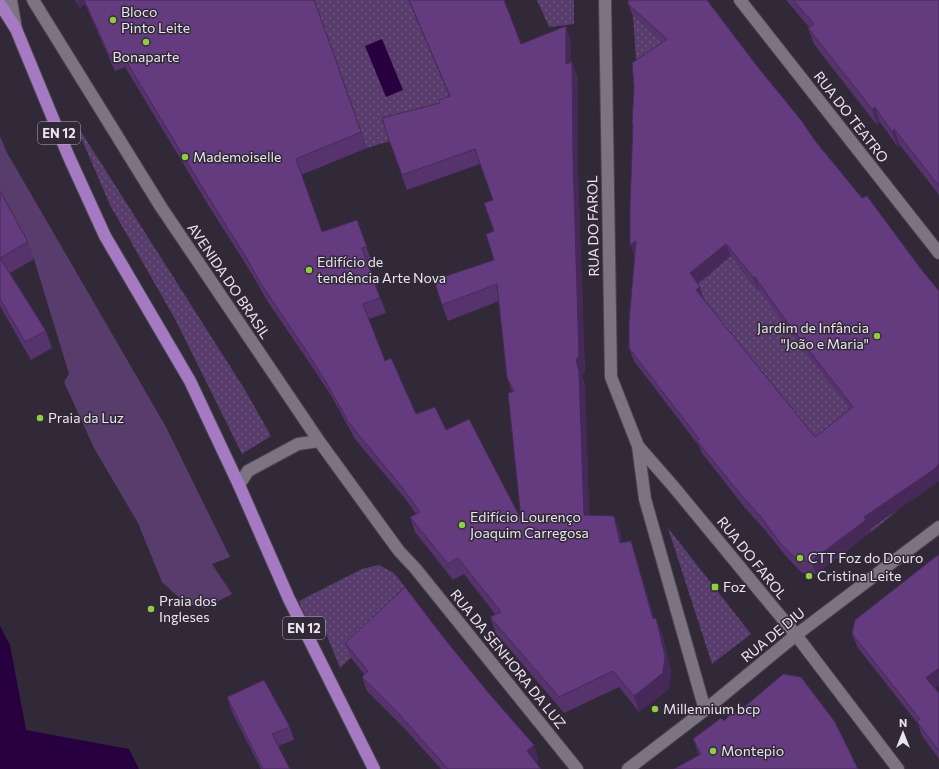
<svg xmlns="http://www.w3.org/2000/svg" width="939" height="769" font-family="Commissioner,sans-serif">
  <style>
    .grass { fill: url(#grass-dots); fill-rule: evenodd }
    .park { fill: #583c6b }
    .water { fill: #29003f }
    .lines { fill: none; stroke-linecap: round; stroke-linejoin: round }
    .street-casing { stroke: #4b4550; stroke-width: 14 }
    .secondary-casing { stroke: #4b4550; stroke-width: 14 }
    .primary-casing { stroke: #4b4550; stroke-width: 14 }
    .street { stroke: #7c7383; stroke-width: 12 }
    .secondary { stroke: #7c7383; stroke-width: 12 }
    .primary { stroke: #a57ac3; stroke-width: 12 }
    .wall { fill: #56336d; fill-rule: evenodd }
    .shaded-wall { fill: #462959 }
    .building { fill: #643b7f; stroke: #462959; fill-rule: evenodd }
    .poi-dot { fill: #90cd40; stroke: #312937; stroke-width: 1.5 }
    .labels { text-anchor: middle; stroke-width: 3; stroke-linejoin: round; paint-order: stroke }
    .shield { fill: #312937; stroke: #b2adb8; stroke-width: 1 }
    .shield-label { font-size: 13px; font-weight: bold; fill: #eae5ef }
    .poi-label { font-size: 14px; fill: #eae5ef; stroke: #312937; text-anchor: start }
    .street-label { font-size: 14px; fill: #eae5ef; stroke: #312937 }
  </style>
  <defs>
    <pattern id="grass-dots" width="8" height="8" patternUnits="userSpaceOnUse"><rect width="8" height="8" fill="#583c6b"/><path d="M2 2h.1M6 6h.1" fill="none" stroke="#705880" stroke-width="1.8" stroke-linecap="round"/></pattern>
  </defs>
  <rect width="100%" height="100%" fill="#312937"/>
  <!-- grass -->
  <path class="grass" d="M314,0H409L456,112L390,141L367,148Z
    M537,0H574V24L549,27Z
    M633,14L671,51L637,76Z
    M73,119L245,390L271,436L242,454L175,319L110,205Z
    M712,161L794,265L803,258L814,269L831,256L843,271L838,275L874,321L834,351L815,326L827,318L809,292L777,314L838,393L844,397L873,376L876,379L889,402L939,363V381L920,397L926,405L903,423L910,432L887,450L900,470L878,485L897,511L871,532L851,506L875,487L856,465L835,477L820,488L801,464L810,456L789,430L798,423L776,396L767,402L753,385L760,377L724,332L716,338L703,320L691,309L704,300L699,291L695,294L689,290L693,286L682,271L636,303L635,258L718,197L698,172ZM711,226L717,235L665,275L660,266ZM758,248L779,275L758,290L737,264ZM710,254L720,265L706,277L696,265ZM861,417L882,444L859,462L838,435Z
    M668,528L751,634L712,664Z
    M379,565L394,573L414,598L340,668L320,618L306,620L299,601L362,569Z"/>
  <!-- park -->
  <path class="park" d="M0,136L6,151L166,427L230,557L212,564L232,594L205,608L185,603L162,582L138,523L94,448L64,382L69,374L34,259L0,197Z"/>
  <!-- water -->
  <path class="water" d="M382,39L403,90L386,97L365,46Z
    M0,626L10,645L26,730L129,749L139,769H0Z"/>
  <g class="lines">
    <defs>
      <path id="street" d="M605,0L611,377L638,446L645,499L705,710
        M740,0L939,253
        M638,446L673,486L796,635L898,769"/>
      <path id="secondary" d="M11,0L16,29
        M33,0L161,207L319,441L399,551L415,568L577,769
        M239,485L248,471L298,444L319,441
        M628,769L705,710L796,635L939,527"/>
      <path id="primary" d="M0,4L16,29L68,155L105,236L190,381L239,485L289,599L374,769"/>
    </defs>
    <!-- street casing -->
    <use href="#street" class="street-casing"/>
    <!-- secondary casing -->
    <use href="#secondary" class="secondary-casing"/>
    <!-- primary casing -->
    <use href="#primary" class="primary-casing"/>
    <!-- street -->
    <use href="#street" class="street"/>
    <!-- secondary -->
    <use href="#secondary" class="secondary"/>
    <!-- primary -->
    <use href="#primary" class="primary"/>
  </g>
  <!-- wall -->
  <path class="wall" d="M75,0H314L335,56L367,148L301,175L322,232L357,220L372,263L368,264L386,313L369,319L385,361L416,414L446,430L521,519L512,392L507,378L499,301L448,321L442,305L494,260L493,200L480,164L407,190L388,137L449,96L408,0H504L521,44L571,42V63L578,78V174L585,373L582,375L585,387L589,515L614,516L620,532L622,542L636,557L654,619L662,633L671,672L669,689L639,712L619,687L564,713L496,633L490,617L496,615L464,574L453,580L415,532L410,517L416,514L407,501L355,439L332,397L313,368L266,299L252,274L207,203L125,67L115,71L85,4L80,8Z
    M786,0H939V195L900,145L898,147L880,122L877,125L837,74L814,44L808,28L809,27Z
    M628,4L816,142L939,291V481L870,529L871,532L816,574L802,573L785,555L765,530L745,508L702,453L699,446L634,361L629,348L635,256L633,126L632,124L661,42L633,16ZM731,256L758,290H759L791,334L850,409L815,437L704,300L697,284Z
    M0,191L28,242L34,259L10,273L46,331L52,348L31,360L0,306Z
    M852,634L936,689L939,693V759L922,736L918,724L858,648Z
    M444,638L539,759L536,762L541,769H441L405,729L367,691L362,677L364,674L351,658L345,643Z
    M227,697L290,727L294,740L278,746L290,769H261L231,710Z
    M736,714L858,769L699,755L693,739Z"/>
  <!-- shaded-wall -->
  <path class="shaded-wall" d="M77,0H83L85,4L80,8Z
    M566,26L571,42V80L566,64Z
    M572,62L578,78V174L585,373L582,375L585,387L590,531L584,515L576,359L573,158Z
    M875,107L880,122L877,125L872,109Z
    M894,129L900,145L898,147L892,132Z
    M636,241L635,258L630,245Z
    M726,244L731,256L695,286L690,273Z
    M755,277L759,290H758L754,278Z
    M700,287L704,300L696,290Z
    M939,464V481L870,529L871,532L816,574L811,561L864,517Z
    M614,516L620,532L626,558L620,543Z
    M631,541L636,557L659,635L653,619Z
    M656,618L662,633L671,672L669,689L639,712L634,696Z
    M939,668V686L931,693L926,678Z
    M534,745L539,759L533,765L527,751Z"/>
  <!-- building -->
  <path class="building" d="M84,0H314L329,41L361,132L296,159L322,232L357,220L367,247L362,248L380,298L363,304L385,361L391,358L416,414L435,407L446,430L469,419L521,519L508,393L514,391L507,378L497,284L442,305L434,280L494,260L486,234L494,231L484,203L493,200L475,149L402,175L388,137L382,118L440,103L439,100L450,96L409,0H504L521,44L566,26V64L572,62L573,158L579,357L576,359L579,372L584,515L614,516L620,543L631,541L653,619L656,618L665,656L663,673L634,696L613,671L559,697L490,617L501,612L458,558L448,564L410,517L420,512L401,486L349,423L326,382L307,352L261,284L247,259L202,187L120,51L109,55Z
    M628,0H707L757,66L801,120L816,142L862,198L867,196L921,269L939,291V464L933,470L864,517L866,520L811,561H798L780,543L761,517L741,495L697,441L699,439L629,348V321L636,241L630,245V206L633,123L632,124L634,87L632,63L667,39L628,4ZM726,244L754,278L755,277L787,322L853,407L815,437L696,290L700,287L690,273Z
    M793,0H939V186L894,129L892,132L875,107L872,109L832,58L808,28L814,24Z
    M0,191L28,242L0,258Z
    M0,258L46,331L25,342L0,299Z
    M939,554V668L926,678L939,693V751L917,722L920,719L852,634L855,620Z
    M405,587L444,638L487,691L534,745L527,751L541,769H448L399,714L362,677L368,671L345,643Z
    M783,674L801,677L835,722L858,769H674L701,754L693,739L721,718L724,721L734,711L736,714Z
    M264,680L290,727L272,734L290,769H263L227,697Z"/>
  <!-- markers -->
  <g class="poi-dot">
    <circle cx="113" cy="20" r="4"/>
    <circle cx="146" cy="42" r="4"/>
    <circle cx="185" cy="157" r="4"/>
    <circle cx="309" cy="270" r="4"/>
    <circle cx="877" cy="336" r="4"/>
    <circle cx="40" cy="418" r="4"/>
    <circle cx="462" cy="525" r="4"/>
    <circle cx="800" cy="558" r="4"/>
    <circle cx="809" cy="576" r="4"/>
    <rect x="711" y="583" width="8" height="8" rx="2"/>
    <circle cx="151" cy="609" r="4"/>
    <circle cx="655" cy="709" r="4"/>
    <circle cx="713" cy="751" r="4"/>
  </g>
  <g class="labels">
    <!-- shield labels -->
    <g class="shield">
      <rect x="38" y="122" width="42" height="22" rx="3"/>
      <rect x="283" y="617" width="42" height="22" rx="3"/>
    </g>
    <g class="shield-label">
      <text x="59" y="138">EN 12</text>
      <text x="304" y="633">EN 12</text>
    </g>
    <!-- poi labels -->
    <g class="poi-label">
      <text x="121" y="17">Bloco<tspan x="121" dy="16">Pinto Leite</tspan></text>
      <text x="146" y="62" text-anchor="middle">Bonaparte</text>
      <text x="193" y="162">Mademoiselle</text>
      <text x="317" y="267">Edifício de<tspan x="317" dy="16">tendência Arte Nova</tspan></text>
      <text x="869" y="333" text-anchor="end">Jardim de Infância<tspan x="869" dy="16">"João e Maria"</tspan></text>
      <text x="48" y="423">Praia da Luz</text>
      <text x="470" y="522">Edifício Lourenço<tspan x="470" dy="16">Joaquim Carregosa</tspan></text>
      <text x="808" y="563">CTT Foz do Douro</text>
      <text x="817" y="581">Cristina Leite</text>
      <text x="723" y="592">Foz</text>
      <text x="159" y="606">Praia dos<tspan x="159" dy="16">Ingleses</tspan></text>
      <text x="663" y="714">Millennium bcp</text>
      <text x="721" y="756">Montepio</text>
    </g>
    <!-- street labels -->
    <g class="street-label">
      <text transform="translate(851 117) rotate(52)" y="5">RUA DO TEATRO</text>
      <text transform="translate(593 226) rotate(-91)" y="5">RUA DO FAROL</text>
      <text transform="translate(229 281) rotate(56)" y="5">AVENIDA DO BRASIL</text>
      <text transform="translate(752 558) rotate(51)" y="5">RUA DO FAROL</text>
      <text transform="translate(773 635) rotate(-39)" y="5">RUA DE DIU</text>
      <text transform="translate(508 659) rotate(51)" y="5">RUA DA SENHORA DA LUZ</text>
    </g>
  </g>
  <!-- north arrow -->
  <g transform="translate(903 733)" stroke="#312937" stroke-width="3" paint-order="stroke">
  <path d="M0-3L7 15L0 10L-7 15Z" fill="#eae5ef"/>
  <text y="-6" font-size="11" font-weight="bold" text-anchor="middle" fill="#eae5ef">N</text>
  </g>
</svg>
